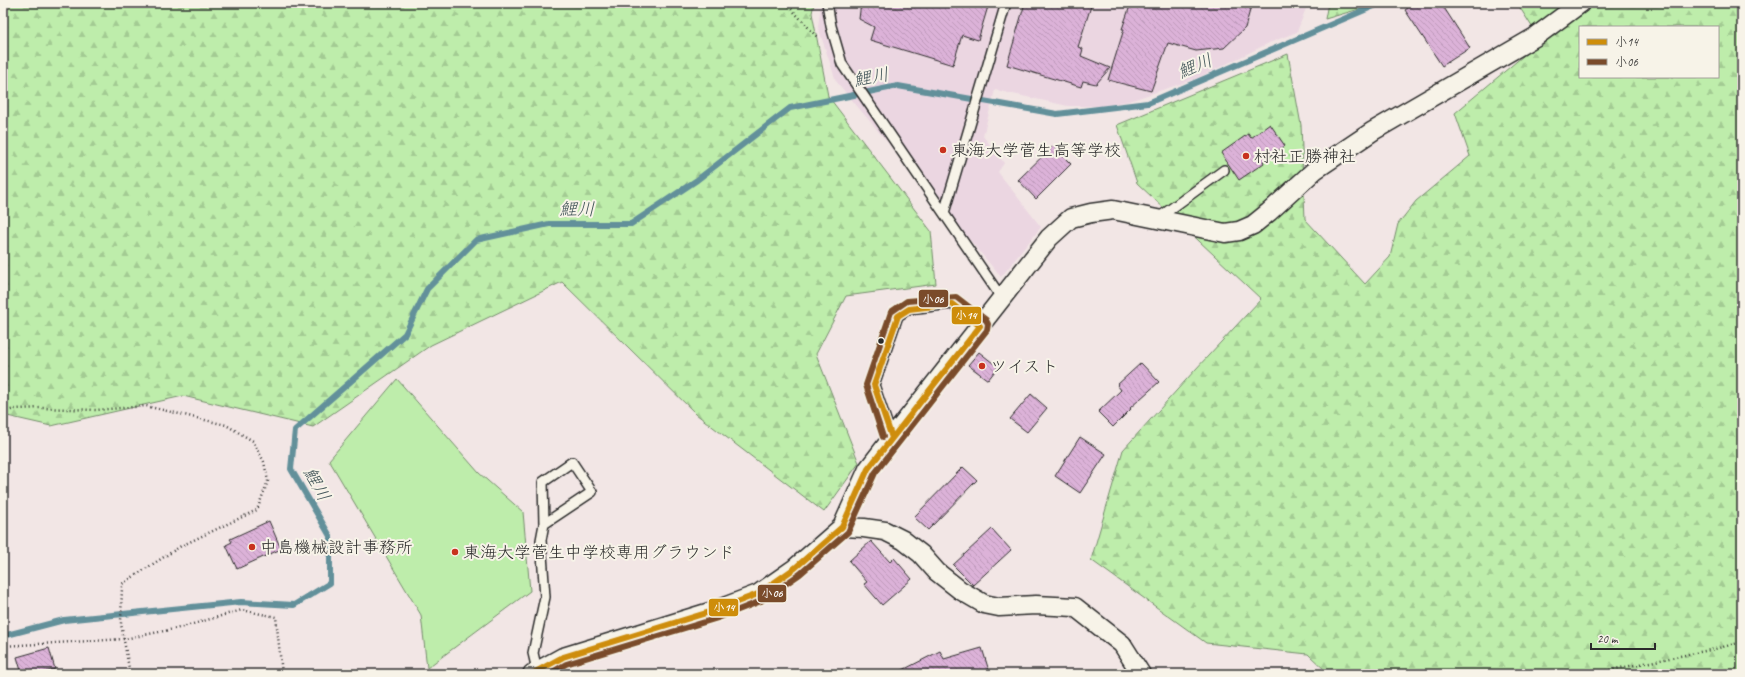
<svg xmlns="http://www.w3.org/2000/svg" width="1745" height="677" font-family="Caveat,'Klee One',sans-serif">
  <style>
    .built { fill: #ebd6e1 }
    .forest { fill: url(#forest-firs); stroke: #748c6b; fill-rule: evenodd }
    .pitch { fill: #beedab; stroke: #748c6b }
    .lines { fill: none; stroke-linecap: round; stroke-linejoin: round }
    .stream { stroke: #62909a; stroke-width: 6 }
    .building { fill: url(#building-back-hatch); stroke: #2b2b2b }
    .lane-casing { stroke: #2b2b2b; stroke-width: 12 }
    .street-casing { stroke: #2b2b2b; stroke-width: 21 }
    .path { stroke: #2b2b2b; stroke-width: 2.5; stroke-dasharray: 1 3; stroke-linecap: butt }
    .lane { stroke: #f7f3e8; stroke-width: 9 }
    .street { stroke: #f7f3e8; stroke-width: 18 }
    .bus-1-casing { stroke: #f7f3e8; stroke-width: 9 }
    .bus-2-casing { stroke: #f7f3e8; stroke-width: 9 }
    .bus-1 { stroke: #ce8d09; stroke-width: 6 }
    .bus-2 { stroke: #7a4b2a; stroke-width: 6 }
    .poi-dot { fill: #c8321e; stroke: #f7f3e8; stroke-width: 1.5 }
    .bus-dot { fill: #2b2b2b; stroke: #f7f3e8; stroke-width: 1.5 }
    .labels { text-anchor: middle; stroke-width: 4; stroke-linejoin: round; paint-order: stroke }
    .poi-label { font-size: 17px; fill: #2b2b2b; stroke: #f7f3e8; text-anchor: start }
    .water-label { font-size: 18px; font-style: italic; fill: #425559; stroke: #f7f3e8 }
    .line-badge { stroke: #f7f3e8; stroke-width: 1.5 }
    .badge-label { font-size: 11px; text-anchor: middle; font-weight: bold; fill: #fff }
  </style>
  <defs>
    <pattern id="forest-firs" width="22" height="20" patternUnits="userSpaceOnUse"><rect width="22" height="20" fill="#beedab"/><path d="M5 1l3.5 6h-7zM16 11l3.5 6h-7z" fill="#a3cb93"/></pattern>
    <pattern id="building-back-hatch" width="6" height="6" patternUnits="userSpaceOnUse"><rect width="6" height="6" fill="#dcb2d8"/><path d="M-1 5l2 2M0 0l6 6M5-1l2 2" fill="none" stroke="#bd99ba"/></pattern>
  </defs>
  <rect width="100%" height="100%" fill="#f2e6e5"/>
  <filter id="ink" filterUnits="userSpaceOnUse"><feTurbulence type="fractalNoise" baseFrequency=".025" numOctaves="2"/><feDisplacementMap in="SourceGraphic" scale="8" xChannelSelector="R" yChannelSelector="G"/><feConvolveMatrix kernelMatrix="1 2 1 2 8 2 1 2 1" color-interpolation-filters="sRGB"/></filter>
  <g filter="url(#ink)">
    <!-- built -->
    <path class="built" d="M821,3H1308L1297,32L1269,43L1198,78L1129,101L1102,106H1068L995,90L983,136L1004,163L998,172L1041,227L1001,277L836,81L818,27Z"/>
    <!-- forest -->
    <path class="forest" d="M3,3H814L812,13L828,96L931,231L936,284L846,296L816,354L859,463L824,512L696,414L562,282L431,345L313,427L183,396L51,426L3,415Z
      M1328,3H1380L1325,19Z
      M1517,3H1742V674H1329L1308,654L1206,643L1091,560L1123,450L1195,370L1261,299L1137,183L1117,125L1288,54L1301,125L1305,219L1365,284L1390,257L1398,224L1416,201L1470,156L1455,113L1541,41ZM1580,27H1718V77H1580Z"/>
    <!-- pitch -->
    <path class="pitch" d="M397,379L479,473L523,512L530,591L427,668L421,615L329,460Z"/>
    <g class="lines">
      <!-- stream -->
      <path class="stream" d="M3,636L64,620L241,602L294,605L330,583V536L291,469L295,430L405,334L427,289L476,240L549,224H631L697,180L790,108L898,86L1057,114L1148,103L1381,3"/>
    </g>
    <!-- building -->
    <path class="building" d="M861,3H989L978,40L962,35L953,65L870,40L874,27L859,19Z
      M1025,3H1092L1078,47L1083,49L1081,56L1110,68L1096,84L1083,81L1081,87L1007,65Z
      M1131,3H1252L1245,28L1224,48L1196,51L1168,43L1151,91L1108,80L1124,29H1122Z
      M1415,3H1441L1470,48L1442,66L1405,10Z
      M1270,124L1285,146L1263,161L1264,163L1239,180L1221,153L1248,134L1251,138Z
      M1053,146L1071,164L1036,199L1018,180Z
      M979,352L998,367L988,380L968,365Z
      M1141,363L1159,382L1130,408L1131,409L1113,427L1098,412L1121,390L1117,385Z
      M1031,394L1047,408L1027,432L1010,419Z
      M1080,437L1106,454L1080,493L1055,476Z
      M963,467L977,480L928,530L914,517Z
      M269,521L281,549L237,569L226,545L232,542L230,539Z
      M992,529L1011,550L973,585L953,565Z
      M871,541L890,562L894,558L912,579L882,605L864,584L867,582L849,561Z
      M49,648L55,669L37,674H22L17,657Z
      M982,648L989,671L979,674H895L940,651L944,659Z"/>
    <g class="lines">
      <defs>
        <path id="lane" d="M827,3L831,26L842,64L1001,297
          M944,213L1006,3
          M1157,219L1224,170
          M892,438L874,385L898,316L909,309L952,304L980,326
          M537,670L533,653L545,597L541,540L544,524L543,482L572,462L592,492L544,524"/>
        <path id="street" d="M842,527L864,528L885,531L903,540L921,554L937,572L960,590L984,604L999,607L1036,605L1075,607L1122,644L1141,674
          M532,674L563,657L716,610L758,594L795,568L842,527L868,469L892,438L1049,238L1071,218L1091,213L1113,210L1225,233L1239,231L1253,225L1269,212L1315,170L1373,131L1535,37L1581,3"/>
      </defs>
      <!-- lane casing -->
      <use href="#lane" class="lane-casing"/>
      <!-- street casing -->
      <use href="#street" class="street-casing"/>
      <!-- path -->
      <path class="path" d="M786,3L817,37
        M3,412L15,409L42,408L96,410L146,406L226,425L253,441L264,462L268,481L257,510L181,546L122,584L121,624L130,674
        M3,646L124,639L179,628L242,610L276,617L282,674
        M1590,674L1715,649L1742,642"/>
      <!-- lane -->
      <use href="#lane" class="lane"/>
      <!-- street -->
      <use href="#street" class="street"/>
      <defs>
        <path id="bus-1" d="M532,674L563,657L716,610L758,594L795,568L842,527L868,469L980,326L952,304L909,309L898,316L874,385L892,438"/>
        <path id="bus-2" d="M549,674L566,664L718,618L761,601L800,574L848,532L875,473L987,330L988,324L986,320L956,297L907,301L891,312L866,385L883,437"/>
      </defs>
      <!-- bus-1 casing -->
      <use href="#bus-1" class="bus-1-casing"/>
      <!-- bus-2 casing -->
      <use href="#bus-2" class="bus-2-casing"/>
      <!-- bus-1 -->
      <use href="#bus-1" class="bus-1"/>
      <!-- bus-2 -->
      <use href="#bus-2" class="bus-2"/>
    </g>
  </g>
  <!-- markers -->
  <g class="poi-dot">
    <circle cx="943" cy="150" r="4"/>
    <circle cx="1246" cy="156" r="4"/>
    <circle cx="982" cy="366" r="4"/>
    <circle cx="252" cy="547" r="4"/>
    <circle cx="455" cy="552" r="4"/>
  </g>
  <circle class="bus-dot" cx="881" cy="341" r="3.5"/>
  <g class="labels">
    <!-- poi labels -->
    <g class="poi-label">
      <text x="951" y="156">東海大学菅生高等学校</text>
      <text x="1254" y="162">村社正勝神社</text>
      <text x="990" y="372">ツイスト</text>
      <text x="260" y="553">中島機械設計事務所</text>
      <text x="463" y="558">東海大学菅生中学校専用グラウンド</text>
    </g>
    <!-- water labels -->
    <g class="water-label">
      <text transform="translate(1195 66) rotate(-23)" y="6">鯉川</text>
      <text transform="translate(871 77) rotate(-11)" y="6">鯉川</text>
      <text x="577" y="215">鯉川</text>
      <text transform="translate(317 484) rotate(61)" y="6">鯉川</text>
    </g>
  </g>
  <g class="line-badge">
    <rect x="918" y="289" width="31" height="19" rx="4" fill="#7a4b2a"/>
    <rect x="951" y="306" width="31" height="19" rx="4" fill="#ce8d09"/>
    <rect x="757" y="584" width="30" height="19" rx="4" fill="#7a4b2a"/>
    <rect x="708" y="598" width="31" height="19" rx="4" fill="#ce8d09"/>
  </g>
  <g class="badge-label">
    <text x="933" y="303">小06</text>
    <text x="966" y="319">小14</text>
    <text x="772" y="597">小06</text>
    <text x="724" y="611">小14</text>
  </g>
  <!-- margin -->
  <rect width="1745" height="677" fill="none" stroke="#f7f3e8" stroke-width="16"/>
  <rect x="8" y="8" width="1729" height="661" fill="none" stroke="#2b2b2b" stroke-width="1.5" filter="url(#ink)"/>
  <!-- legend -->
  <rect x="1579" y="26" width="140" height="52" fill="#f7f3e8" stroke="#a5a39c"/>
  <rect x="1587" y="39" width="20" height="6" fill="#ce8d09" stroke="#a5a39c"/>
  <text x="1615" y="46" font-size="12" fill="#2b2b2b">小14</text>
  <rect x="1587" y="59" width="20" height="6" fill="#7a4b2a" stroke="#a5a39c"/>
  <text x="1615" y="66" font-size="12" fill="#2b2b2b">小06</text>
  <!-- scale -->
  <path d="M1591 643v6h64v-6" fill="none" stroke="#2b2b2b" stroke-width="2"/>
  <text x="1597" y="643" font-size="12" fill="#2b2b2b" stroke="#f7f3e8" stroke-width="3" paint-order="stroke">20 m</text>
</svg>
